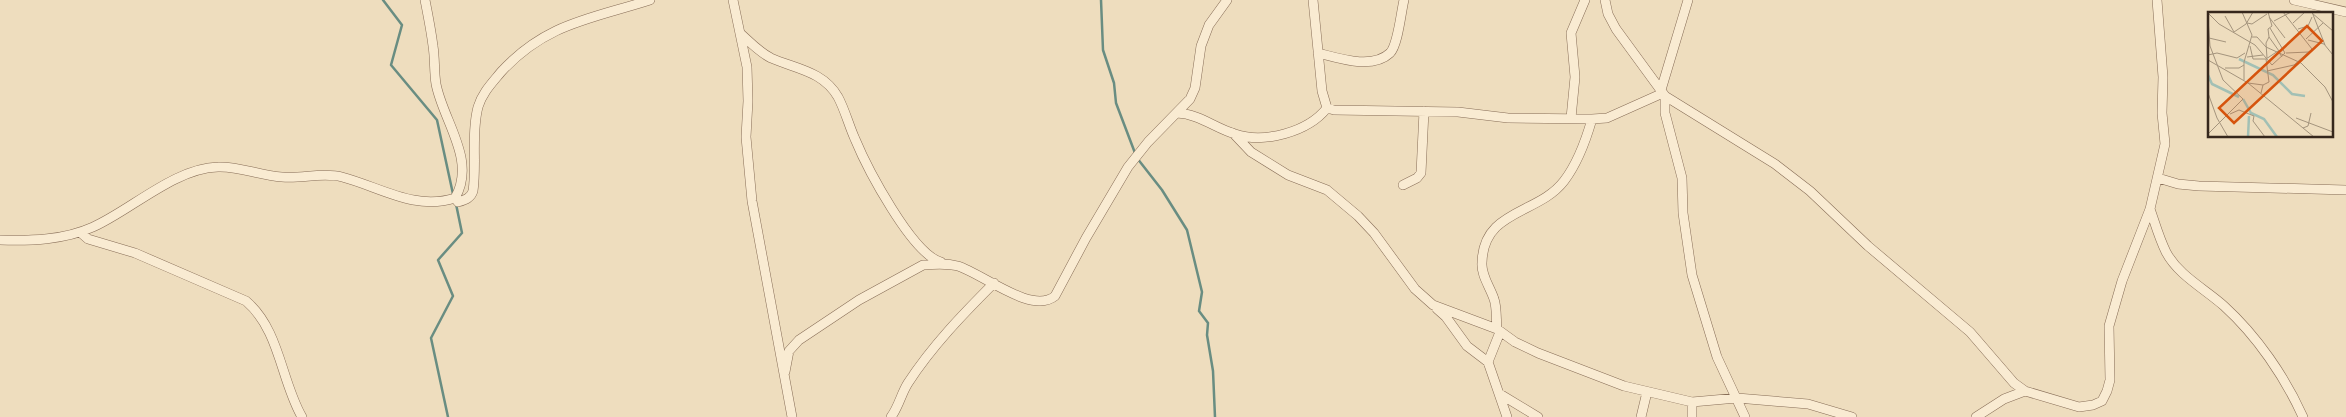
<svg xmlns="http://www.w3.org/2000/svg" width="2346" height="417" font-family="'PT Serif',serif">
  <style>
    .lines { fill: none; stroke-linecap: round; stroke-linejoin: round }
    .stream { stroke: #698d82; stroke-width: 2.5 }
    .minor-casing { stroke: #876d57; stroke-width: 10 }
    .minor { stroke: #f9ebd2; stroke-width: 9 }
    .inset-river { fill: none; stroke: #a2c0b5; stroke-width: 2.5 }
    .inset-road { fill: none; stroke: #a4947d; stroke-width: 1 }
    .view { fill: #d6540e; fill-opacity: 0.15; stroke: #d6540e; stroke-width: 2.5 }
    .inset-edge { fill: none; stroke: #36271c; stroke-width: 2.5 }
  </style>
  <rect width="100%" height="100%" fill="#eeddbe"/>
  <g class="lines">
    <!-- stream -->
    <path class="stream" d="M383,0L402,25L391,65L437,120L453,194
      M1101,0L1103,50L1114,83L1116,103L1135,153
      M1137,158L1162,190L1187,230L1202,292L1199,311L1208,323L1207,335L1213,371L1215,417
      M448,417L431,338L453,296L438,260L462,233L456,204"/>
    <defs>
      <path id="minor" d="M733,0L747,67L748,101L746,137L752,201L792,417
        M1313,0L1322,91L1327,108L1334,110L1458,112L1508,118L1592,119L1607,118L1663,93
        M1605,0L1608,14L1616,29L1665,96V113L1682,178L1683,213L1692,275L1717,357L1745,417
        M2294,0L2346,12
        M741,34C750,42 759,52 771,58C796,69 823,71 838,97C845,110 849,126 855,139C867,168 912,254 941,262
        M1318,53C1338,58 1372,70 1390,53C1398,45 1401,12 1404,0
        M1661,90L1688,0
        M1665,96L1775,164L1810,191L1868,246L1970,332L2014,383L2025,391
        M1177,113C1199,114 1215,128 1235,134C1264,144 1308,132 1327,108
        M1571,118L1575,77L1571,33L1585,0
        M1233,133L1251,152L1288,175L1327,190L1358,216L1374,233L1415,289L1433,305L1497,329L1515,342L1538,353L1624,386L1692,402L1737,398L1808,404L1852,417
        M2158,178L2178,184L2199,186L2346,190
        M1403,185L1417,178L1421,173L1424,111
        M455,198L458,202C465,200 471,198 473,191C477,164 471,134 478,107C482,93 492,83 501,72C546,23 591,19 650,0
        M2150,209C2155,223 2159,238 2166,252C2178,275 2205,289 2224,306C2257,336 2285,377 2303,417
        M80,232L88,239L135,253L246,301C280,330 281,381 302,417
        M0,240C31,241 64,240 93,227C131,210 175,168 218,167C240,166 260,176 282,177C302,179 322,172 342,177C380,187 415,211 455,198C477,160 443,121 436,84C434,72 435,58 433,46C431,30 428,15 425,0
        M1437,309L1446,317L1467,346L1488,362
        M1497,329C1496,319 1497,307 1494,299C1490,287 1481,275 1482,263C1483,209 1538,215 1564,181C1577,164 1586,140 1592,119
        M1500,332L1488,362L1507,417
        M785,372L789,351L799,340L859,300L923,265C935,264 946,263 958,266C983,274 1032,315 1055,296L1086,238L1128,167L1148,142L1190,99L1195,88L1201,46L1209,25L1227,0
        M1500,394L1538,417
        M1692,402V417
        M891,417C899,406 901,394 908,383C932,346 963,314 994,283
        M1641,417L1647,392
        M1976,417L2004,399L2025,391L2079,407L2093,405L2102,401L2107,391L2110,380L2109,326L2122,281L2150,209L2165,144L2162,113L2163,77L2157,0"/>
    </defs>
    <!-- minor casing -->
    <use href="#minor" class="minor-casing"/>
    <!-- minor -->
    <use href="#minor" class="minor"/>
  </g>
  <!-- overview -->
  <g transform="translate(2208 12)">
    <rect width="125" height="125" fill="#eeddbe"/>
    <path class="inset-river" d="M31,47L65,63L84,82L97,84M0,63L4,72L31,85M35,87L43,101L56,107L69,125M40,125L41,104"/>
    <path class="inset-road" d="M34,0L44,23L36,50V68M60,0L64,14L60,17L61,25L71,39M104,0L117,33M0,1L11,12L47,33L64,53L77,41M104,1L125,19M17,4L26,20M61,5L77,26M0,7L2,34L15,68L35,87L0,122M66,9L83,0M39,11L44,12L59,2M85,11L97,0M62,16L77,41M90,17L100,14L104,5M26,20L38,12L45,0M44,25H49L58,35M1,26L18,30M98,27L115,11M100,28L116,32L125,43M42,34L45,47H58M58,35L93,51L117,75L125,90M78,41L101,40M0,43L9,41L29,46L37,41M39,45L55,43M59,46L58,31L61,25M0,48L40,71L106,125M17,56H31L36,53M59,59L86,53L104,37L75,0M40,71L55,73M0,81L9,106L20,125M53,81L55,73L61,70L58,47L70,39L74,45M22,102L31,98L46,104L45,109L57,125M88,106L125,120M95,116L100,114L103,101"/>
    <path class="view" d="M99,14L114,29L26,111L11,96Z"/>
    <rect width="125" height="125" class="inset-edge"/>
  </g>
</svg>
